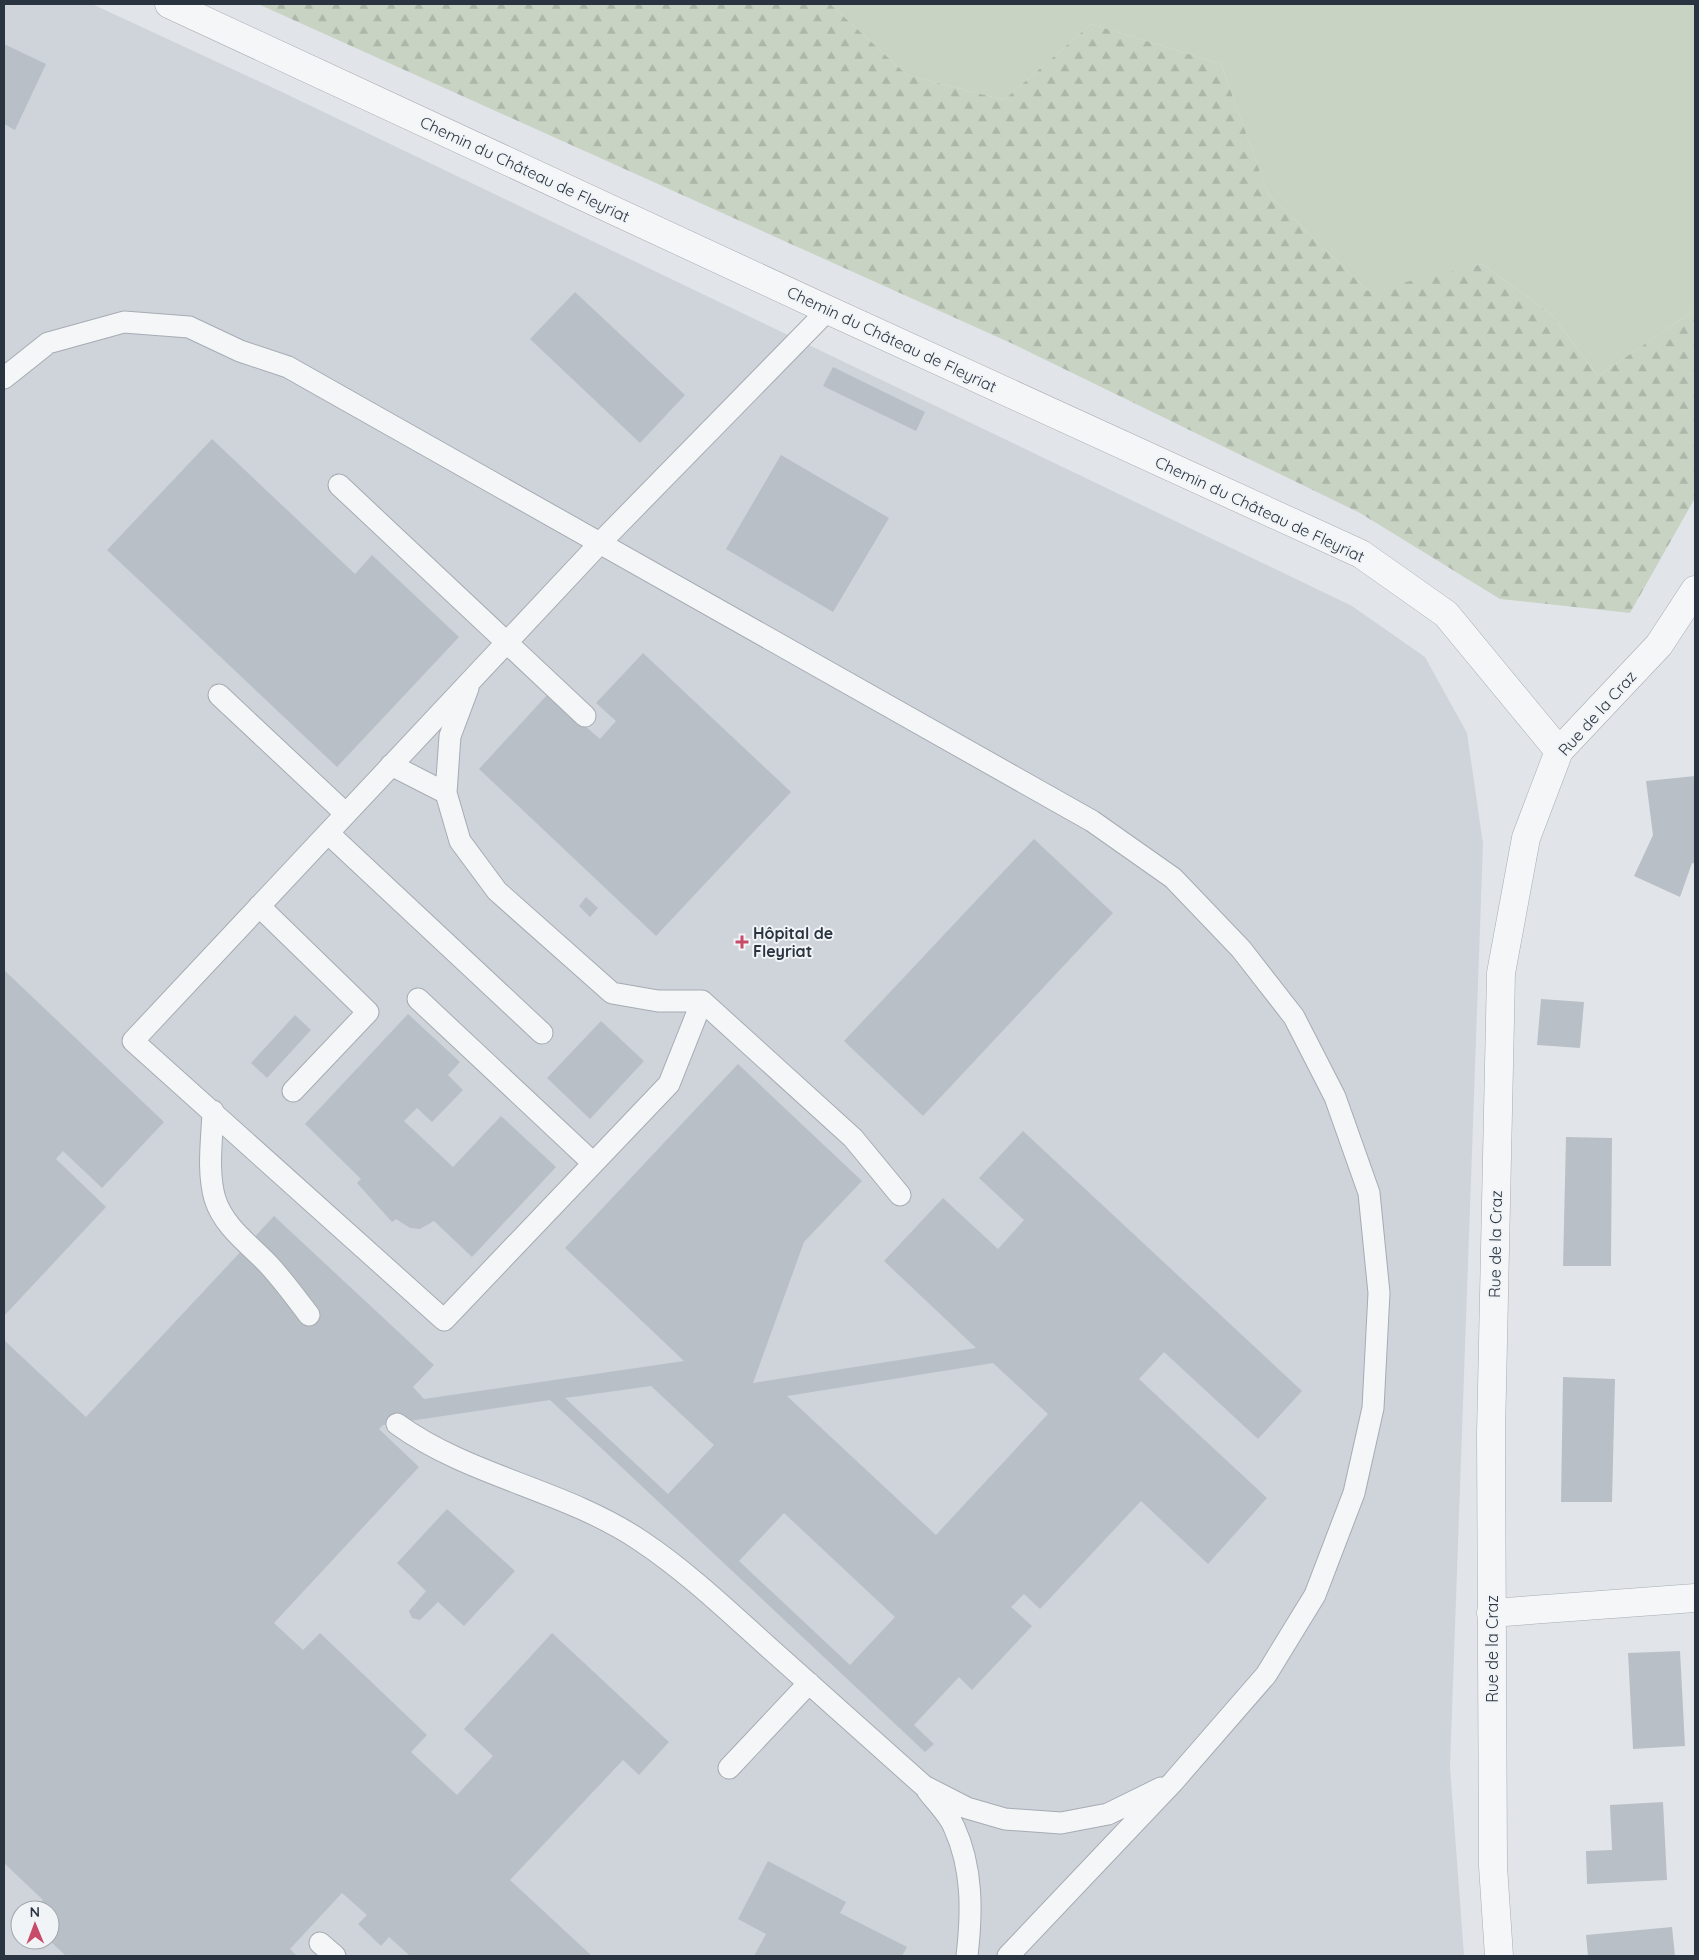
<svg xmlns="http://www.w3.org/2000/svg" width="1699" height="1960" font-family="Quicksand,sans-serif">
  <style>
    .built { fill: #cfd4db; fill-rule: evenodd }
    .green { fill: #c8d3c3 }
    .forest { fill: url(#forest-firs) }
    .building { fill: #b9bfc6; fill-rule: evenodd }
    .lines { fill: none; stroke-linecap: round; stroke-linejoin: round }
    .lane-casing { stroke: #a6acb3; stroke-width: 23 }
    .street-casing { stroke: #a6acb3; stroke-width: 29 }
    .lane { stroke: #f4f6f8; stroke-width: 21 }
    .street { stroke: #f4f6f8; stroke-width: 28 }
    .poi-dot { fill: #c84c69; stroke: #f1f4f7; stroke-width: 2 }
    .labels { text-anchor: middle; stroke-width: 4; stroke-linejoin: round; paint-order: stroke }
    .street-label { font-size: 16px; fill: #2a3440; stroke: #f1f4f7 }
    .poi-label { font-size: 16px; font-weight: bold; fill: #2a3440; stroke: #f1f4f7; text-anchor: start }
  </style>
  <defs>
    <pattern id="forest-firs" width="22" height="20" patternUnits="userSpaceOnUse" patternTransform="scale(1.25)"><rect width="22" height="20" fill="#c8d3c3"/><path d="M5 1l3.5 6h-7zM16 11l3.5 6h-7z" fill="#acb6a9"/></pattern>
  </defs>
  <rect width="100%" height="100%" fill="#e1e5e9"/>
  <!-- built -->
  <path class="built" d="M4,4H92L282,92L1352,606L1425,657L1467,733L1483,844L1450,1767L1464,1956H4ZM20,1910H50V1940H20Z"/>
  <!-- green -->
  <path class="green" d="M830,4H1695V310L1598,376L1552,315L1482,264L1369,292L1268,194L1221,64L1091,24L1004,100L907,75Z"/>
  <!-- forest -->
  <path class="forest" d="M258,4H830L907,75L1004,100L1091,24L1221,64L1268,194L1368,291L1482,264L1552,315L1598,376L1695,310V498L1630,613L1500,599L1360,513L1013,344Z"/>
  <!-- building -->
  <path class="building" d="M4,44L46,64L15,130L4,124Z
    M575,292L685,395L640,443L530,339Z
    M833,367L925,412L916,431L823,386Z
    M212,439L355,574L372,555L459,637L337,767L107,550Z
    M781,455L889,518L833,612L726,549Z
    M643,653L791,792L656,936L479,769L548,694L600,739L616,721L596,703Z
    M1695,776V864L1692,863L1680,897L1634,876L1653,835L1646,781Z
    M1034,839L1113,913L923,1116L844,1041Z
    M586,897L598,908L590,917L579,906Z
    M4,970L164,1122L102,1188L63,1151L56,1159L106,1207L4,1316Z
    M1541,999L1584,1002L1580,1048L1537,1045Z
    M408,1014L460,1062L448,1075L463,1090L432,1122L417,1108L404,1121L453,1167L501,1116L556,1167L472,1257L434,1221L420,1229L410,1228L396,1219L392,1222L357,1183L361,1179L305,1124Z
    M295,1015L311,1030L267,1078L251,1063Z
    M601,1021L644,1061L590,1119L547,1078Z
    M738,1064L862,1181L804,1242L753,1383L976,1348L884,1261L943,1198L998,1249L1024,1220L979,1178L1023,1131L1302,1391L1258,1439L1164,1352L1139,1379L1267,1498L1208,1564L1141,1501L1040,1609L1024,1594L1011,1607L1032,1626L972,1690L959,1677L914,1725L934,1744L925,1752L550,1400L383,1425L379,1429L419,1467L274,1623L303,1650L320,1633L427,1735L411,1752L457,1795L493,1756L464,1729L552,1633L669,1742L639,1775L623,1760L510,1880L592,1956H410L389,1937L381,1946L358,1924L367,1915L342,1893L290,1949L297,1956H66L50,1941V1910H33L43,1900L4,1863V1340L86,1417L274,1216L434,1365L413,1387L424,1399L684,1361L565,1248ZM993,1363L1048,1414L936,1535L787,1396ZM651,1386L714,1445L668,1494L565,1398ZM784,1513L895,1617L850,1665L739,1561Z
    M1566,1137L1612,1138L1611,1266H1563Z
    M1563,1377L1615,1379L1612,1502H1561Z
    M447,1509L515,1571L464,1626L438,1602L420,1620L412,1618L409,1611L426,1591L397,1563Z
    M1680,1651L1685,1746L1633,1749L1628,1653Z
    M1663,1802L1667,1880L1587,1884L1586,1851L1612,1850L1610,1805Z
    M768,1861L846,1902L840,1913L907,1947L902,1956H754L766,1934L738,1919Z
    M1672,1927L1675,1956H1588L1586,1935Z"/>
  <g class="lines">
    <defs>
      <path id="lane" d="M4,378L48,343L124,322L189,327L240,351L288,367L1092,821L1173,878L1241,949L1294,1017L1335,1097L1369,1193L1379,1293L1373,1408L1354,1493L1315,1595L1266,1675L1173,1782L1008,1956
        M339,485L585,716
        M468,688L450,736L446,793L460,841L497,891L612,993L658,1001H702L853,1138L900,1195
        M219,695L346,814
        M391,765L446,793
        M328,833L542,1033
        M259,906L368,1012L293,1091
        M418,999L593,1163
        M702,1001L669,1084L444,1320L133,1041L600,543L828,310
        M213,1111C212,1139 207,1172 215,1199C224,1227 249,1244 268,1264C283,1280 296,1298 309,1315
        M397,1424C470,1477 566,1490 641,1541C686,1571 726,1609 766,1645C819,1692 871,1739 924,1786L967,1808L1005,1819L1061,1823L1108,1814L1161,1788
        M729,1768L809,1683
        M927,1790C935,1801 949,1814 954,1827C973,1868 972,1913 967,1956
        M320,1943L335,1956"/>
      <path id="street" d="M169,4L828,310L1361,554L1446,614L1559,751
        M1491,1613L1695,1598
        M1499,1956L1493,1866L1491,1434L1501,973L1526,838L1559,751L1659,645L1695,590"/>
    </defs>
    <!-- lane casing -->
    <use href="#lane" class="lane-casing"/>
    <!-- street casing -->
    <use href="#street" class="street-casing"/>
    <!-- lane -->
    <use href="#lane" class="lane"/>
    <!-- street -->
    <use href="#street" class="street"/>
  </g>
  <!-- markers -->
  <path class="poi-dot" d="M739.5 934.5h5v5h5v5h-5v5h-5v-5h-5v-5h5z"/>
  <g class="labels">
    <!-- street labels -->
    <g class="street-label">
      <text transform="translate(525 169) rotate(25)" y="6">Chemin du Château de Fleyriat</text>
      <text transform="translate(892 339) rotate(25)" y="6">Chemin du Château de Fleyriat</text>
      <text transform="translate(1260 509) rotate(25)" y="6">Chemin du Château de Fleyriat</text>
      <text transform="translate(1597 713) rotate(-48)" y="6">Rue de la Craz</text>
      <text transform="translate(1495 1244) rotate(-89)" y="6">Rue de la Craz</text>
      <text transform="translate(1492 1649) rotate(-90)" y="6">Rue de la Craz</text>
    </g>
    <!-- poi labels -->
    <g class="poi-label">
      <text x="753" y="939">Hôpital de<tspan x="753" dy="18">Fleyriat</tspan></text>
    </g>
  </g>
  <!-- border -->
  <rect width="1699" height="1960" fill="none" stroke="#2a3440" stroke-width="10"/>
  <!-- north arrow -->
  <g transform="translate(35 1925) rotate(359)"><circle r="24" fill="#f1f4f7" stroke="#a1a7ae"/>
  <path d="M0-4L9 19L0 12L-9 19Z" fill="#c84c69"/>
  <text y="-8" font-size="14" font-weight="bold" text-anchor="middle" fill="#2a3440">N</text>
  </g>
</svg>
